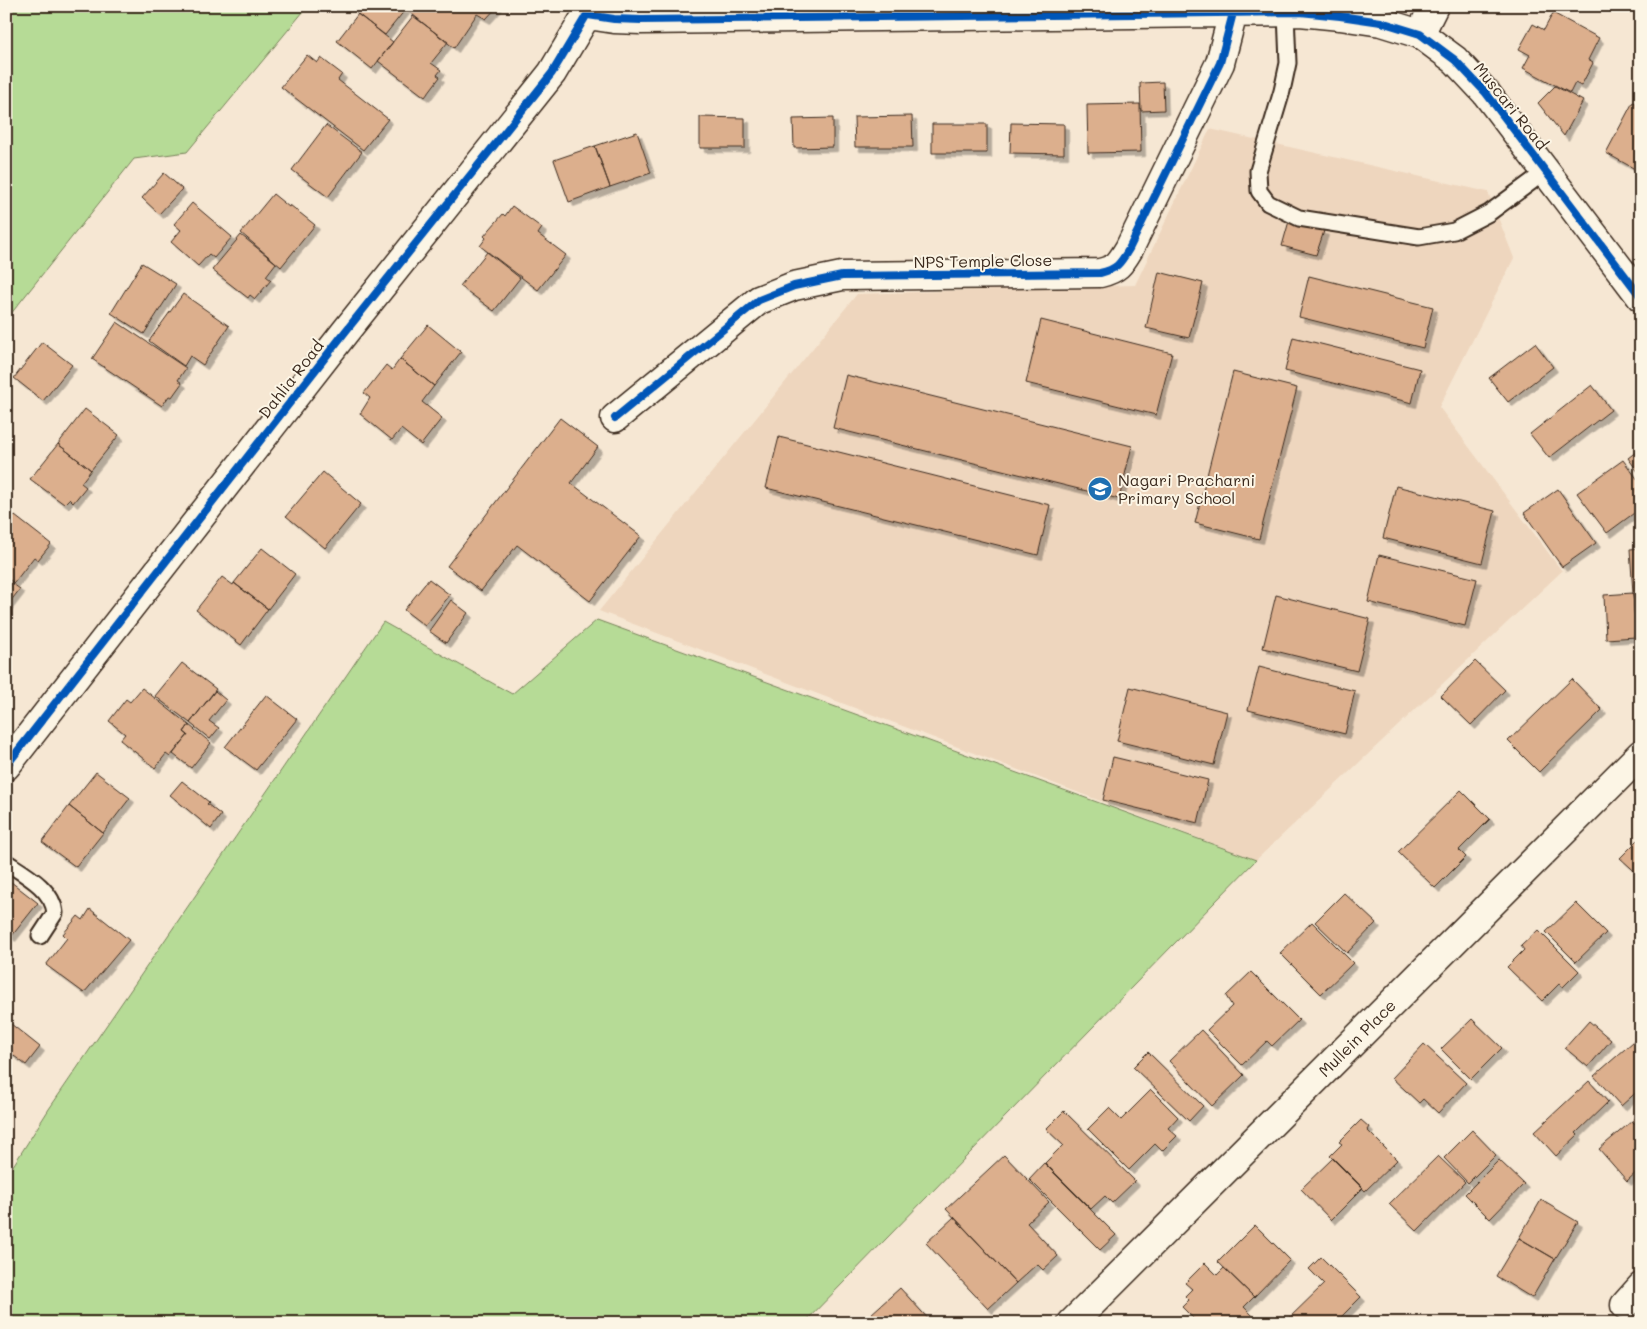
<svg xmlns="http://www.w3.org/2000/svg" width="1647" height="1329" font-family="Mali,sans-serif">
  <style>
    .built { fill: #eed6be }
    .green { fill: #b6db96; stroke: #78825a }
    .building { fill: #dcaf8d; stroke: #3b2a1e; filter: url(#shadow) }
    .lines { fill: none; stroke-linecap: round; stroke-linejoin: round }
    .service-casing { stroke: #3b2a1e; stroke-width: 19 }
    .minor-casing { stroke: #3b2a1e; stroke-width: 31 }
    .service { stroke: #fcf5e5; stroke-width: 15 }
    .minor { stroke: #fcf5e5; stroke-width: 28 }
    .cycleway-casing { stroke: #fcf5e5; stroke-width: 11 }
    .cycleway { stroke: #0057b8; stroke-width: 8 }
    .labels { text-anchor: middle; stroke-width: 4; stroke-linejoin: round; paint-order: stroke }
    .street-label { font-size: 16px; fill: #3b2a1e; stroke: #fcf5e5 }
    .poi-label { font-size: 16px; fill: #3b2a1e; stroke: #fcf5e5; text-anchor: start }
  </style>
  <defs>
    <filter id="shadow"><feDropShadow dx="4.5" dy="4.5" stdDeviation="0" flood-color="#0004"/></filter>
  </defs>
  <rect width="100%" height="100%" fill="#f6e7d3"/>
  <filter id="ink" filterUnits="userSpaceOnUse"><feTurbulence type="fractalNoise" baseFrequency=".02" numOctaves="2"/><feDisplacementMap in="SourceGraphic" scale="10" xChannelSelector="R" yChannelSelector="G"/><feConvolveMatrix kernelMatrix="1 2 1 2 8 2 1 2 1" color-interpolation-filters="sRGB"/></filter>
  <g filter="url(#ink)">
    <!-- built -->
    <path class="built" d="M1210,129L1488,192L1514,258L1439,407L1562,571L1256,860L599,611L857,294L1135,285Z"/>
    <!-- green -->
    <path class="green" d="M6,6H308L187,152L134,159L6,320Z
      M597,620L1256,860L804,1323H6V1177L49,1109L383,622L512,694Z"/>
    <!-- building -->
    <path class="building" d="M362,6H399L405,10L385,35L356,13Z
      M402,6H498L486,19L477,14L454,48Z
      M1553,13L1599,38L1588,60L1593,63L1581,86L1575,83L1570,93L1523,68L1530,55L1519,49L1533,24L1544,30Z
      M358,14L393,42L372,69L337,41Z
      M413,16L448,42L431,63L441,70L437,75L440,77L425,97L378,61Z
      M307,55L317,63L321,58L342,74L338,80L388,119L363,150L281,87Z
      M1163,82L1164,110L1141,111L1140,83Z
      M1555,86L1583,101L1564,136L1538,103Z
      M1633,102L1641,106V158L1635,169L1606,153Z
      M1140,104L1141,152L1088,153L1087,105Z
      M912,116L913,147H855L854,117Z
      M700,117L745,118V148H700Z
      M833,118V147L794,148L793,119Z
      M1011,123L1064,124V154L1010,153Z
      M932,124H987V153H932Z
      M326,125L362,152L328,197L292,170Z
      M637,132L651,173L610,187L595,146Z
      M595,146L610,187L569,202L554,160Z
      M164,173L182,189L159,214L142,198Z
      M273,194L289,207L290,205L315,225L281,267L241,233Z
      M192,203L232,237L214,258L209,254L198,266L171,242L181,230L174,224Z
      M512,206L542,228L538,234L566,255L538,290L480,246L486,238L484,236L503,214L505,216Z
      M1289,221L1324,231L1316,255L1282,246Z
      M241,235L276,263L266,276L271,280L255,299L250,295L248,298L212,270Z
      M487,252L520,278L494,311L460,286Z
      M142,263L176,284L144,334L111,313Z
      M1159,272L1203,283L1189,338L1146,328Z
      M1309,276L1433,307L1423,348L1299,317Z
      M183,294L229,326L203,365L190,356L184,366L149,341Z
      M1041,320L1172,353L1156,415L1026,383Z
      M117,322L186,368L178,380L182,383L172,397L169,396L162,406L92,359Z
      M428,325L461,352L434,386L400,359Z
      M1293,337L1420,369L1412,403L1285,371Z
      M42,342L72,365L43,401L14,378Z
      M1535,343L1553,367L1508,402L1489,378Z
      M400,359L434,386L422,402L442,418L421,445L401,429L392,440L360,414L370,398L364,393L386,365L392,370Z
      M1233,372L1297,388L1259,539L1195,523Z
      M846,375L1132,446L1119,499L833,428Z
      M1592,385L1611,410L1549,458L1530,434Z
      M85,409L119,435L91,470L58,444Z
      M560,418L598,447L571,483L641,536L590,601L517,545L481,591L447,566Z
      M779,437L1050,505L1038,555L766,488Z
      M58,444L91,470L81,483L86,487L73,503L69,499L64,504L30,479Z
      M1641,448V476L1628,458Z
      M1623,460L1641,484V508L1607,533L1577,493Z
      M323,472L361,504L325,548L286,516Z
      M1396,486L1495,511L1482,563L1383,538Z
      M1558,489L1596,543L1562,567L1524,513Z
      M6,509L51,544L38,560L34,557L14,583L6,577Z
      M262,548L295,574L268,609L234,583Z
      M1641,548V593H1633L1630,549Z
      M1379,555L1477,579L1465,626L1368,602Z
      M222,577L233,585L234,583L268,609L241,645L196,610Z
      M6,579L20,589L6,607Z
      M429,579L450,595L425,626L404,610Z
      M1633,593H1641V636L1636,637Z
      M1633,593L1636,637L1606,639L1604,595Z
      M1276,595L1370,619L1357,671L1263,648Z
      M451,600L468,613L446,643L429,631Z
      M1475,661L1505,690L1471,725L1441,696Z
      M182,663L216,689L190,723L155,696Z
      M1259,667L1355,691L1345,734L1248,710Z
      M1572,679L1602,710L1539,772L1508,741Z
      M1130,687L1227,712L1214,765L1117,741Z
      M142,688L189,725L184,732L188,735L170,757L166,754L155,768L120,740L125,734L109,721L126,699L130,702Z
      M215,691L226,700L209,721L219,728L210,739L190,723Z
      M266,695L297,719L256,770L225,747Z
      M189,725L211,743L191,768L173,754L188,735L184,732Z
      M1113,757L1208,780L1198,823L1103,800Z
      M96,772L130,798L103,833L69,806Z
      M182,781L209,802L207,804L221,815L211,829L170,795Z
      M1461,790L1490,819L1459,850L1466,857L1435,888L1398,852Z
      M69,806L103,833L76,867L42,842Z
      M1641,837V877L1620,858Z
      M6,878L38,903L11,937L6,933Z
      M1344,893L1376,923L1347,953L1315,922Z
      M1576,903L1606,933L1576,962L1546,932Z
      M90,909L129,940L84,993L46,965L67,938L63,934L78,916L83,920Z
      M1312,922L1353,963L1321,994L1280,953Z
      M1538,930L1579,971L1563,987L1559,984L1542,1001L1507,967L1524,950L1521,946Z
      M1251,972L1299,1020L1272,1046L1267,1041L1242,1065L1207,1030L1232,1006L1226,996Z
      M1472,1019L1502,1048L1471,1079L1441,1049Z
      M6,1020L40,1047L26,1065L6,1050Z
      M1589,1021L1611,1040L1588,1067L1565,1048Z
      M1201,1030L1244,1075L1212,1106L1169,1061Z
      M1641,1035V1088L1621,1106L1594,1076Z
      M1424,1044L1466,1083L1438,1113L1423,1099L1419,1103L1392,1078Z
      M1148,1052L1203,1106L1189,1121L1133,1067Z
      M1589,1081L1608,1102L1576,1133L1578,1135L1556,1156L1534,1132Z
      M1151,1090L1178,1117L1168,1128L1177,1136L1162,1151L1155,1144L1129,1170L1088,1129L1109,1108L1121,1120Z
      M1064,1111L1135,1181L1112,1203L1105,1196L1091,1209L1045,1163L1063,1145L1046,1129Z
      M1641,1113V1130L1632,1121Z
      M1361,1120L1369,1127L1367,1130L1397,1160L1365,1191L1330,1156L1342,1144L1339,1142Z
      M1632,1121L1641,1130V1168L1627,1181L1599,1149Z
      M1472,1130L1496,1155L1468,1183L1444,1158Z
      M1004,1155L1049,1202L1027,1223L1058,1256L1043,1270L1037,1264L1016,1283L946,1209Z
      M1438,1156L1465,1182L1417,1231L1389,1204Z
      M1333,1158L1363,1188L1331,1220L1301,1189Z
      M1499,1160L1524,1184L1490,1219L1465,1194Z
      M1044,1163L1116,1235L1100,1250L1029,1179Z
      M1541,1200L1578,1222L1555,1259L1519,1238Z
      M954,1217L1016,1283L988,1309L926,1243Z
      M1255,1225L1290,1260L1254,1297L1218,1262Z
      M1519,1238L1555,1259L1532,1298L1496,1276Z
      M1321,1257L1361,1297L1335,1323H1287L1286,1321L1324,1284L1309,1269Z
      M1205,1263L1217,1275L1224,1268L1254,1297L1244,1307L1253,1316L1246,1323H1215L1214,1321L1213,1323H1198L1182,1307L1189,1300L1185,1296L1192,1289L1185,1283Z
      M900,1288L932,1323H861Z"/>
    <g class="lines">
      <defs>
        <path id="service" d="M1286,13L1288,63L1282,91L1258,171L1259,191L1268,203L1299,218L1419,237L1454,231L1489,213L1546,171
          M6,862C24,874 53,889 55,913L40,936"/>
        <path id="minor" d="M588,15L614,19L641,20L1300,12L1340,16L1381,22L1420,34L1455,60L1486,93L1641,297
          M1420,34L1434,6
          M615,418L759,300L794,286L842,276L1100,273C1117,269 1120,264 1129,249L1220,63L1233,13
          M6,766L345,332L552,73L592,6
          M1625,1305L1641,1287
          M1072,1323L1641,754"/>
      </defs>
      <!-- service casing -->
      <use href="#service" class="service-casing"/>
      <!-- minor casing -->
      <use href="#minor" class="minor-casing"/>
      <!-- service -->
      <use href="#service" class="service"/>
      <!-- minor -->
      <use href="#minor" class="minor"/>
      <defs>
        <path id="cycleway" d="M588,15L614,19L641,20L1300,12L1340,16L1381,22L1420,34L1455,60L1486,93L1641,297
          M615,418L759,300L794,286L842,276L1100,273C1117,269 1120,264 1129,249L1220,63L1233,13
          M6,766L345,332L552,73L592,6"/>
      </defs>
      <!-- cycleway casing -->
      <use href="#cycleway" class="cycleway-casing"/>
      <!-- cycleway -->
      <use href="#cycleway" class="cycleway"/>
    </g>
  </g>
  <!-- icons -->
  <defs>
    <symbol id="school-disc" viewBox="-11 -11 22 22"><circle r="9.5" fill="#1f6fb2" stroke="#fcf5e5"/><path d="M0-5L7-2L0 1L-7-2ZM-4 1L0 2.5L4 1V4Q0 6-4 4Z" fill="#fff"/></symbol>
  </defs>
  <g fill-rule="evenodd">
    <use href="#school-disc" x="1086" y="475" width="28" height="28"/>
  </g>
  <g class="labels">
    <!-- street labels -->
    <g class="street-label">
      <text transform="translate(1511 106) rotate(51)" y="6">Muscari Road</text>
      <text transform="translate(983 261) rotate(-1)" y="6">NPS Temple Close</text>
      <text transform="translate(291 379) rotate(-52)" y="6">Dahlia Road</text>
      <text transform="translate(1357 1038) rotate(-45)" y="6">Mullein Place</text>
    </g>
    <!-- poi labels -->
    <g class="poi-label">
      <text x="1118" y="486">Nagari Pracharni<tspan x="1118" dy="18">Primary School</tspan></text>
    </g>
  </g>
  <!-- margin -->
  <rect width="1647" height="1329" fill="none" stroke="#fcf5e5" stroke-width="25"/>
  <rect x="12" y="12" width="1622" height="1304" fill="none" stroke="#3b2a1e" stroke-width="2" filter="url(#ink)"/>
</svg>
